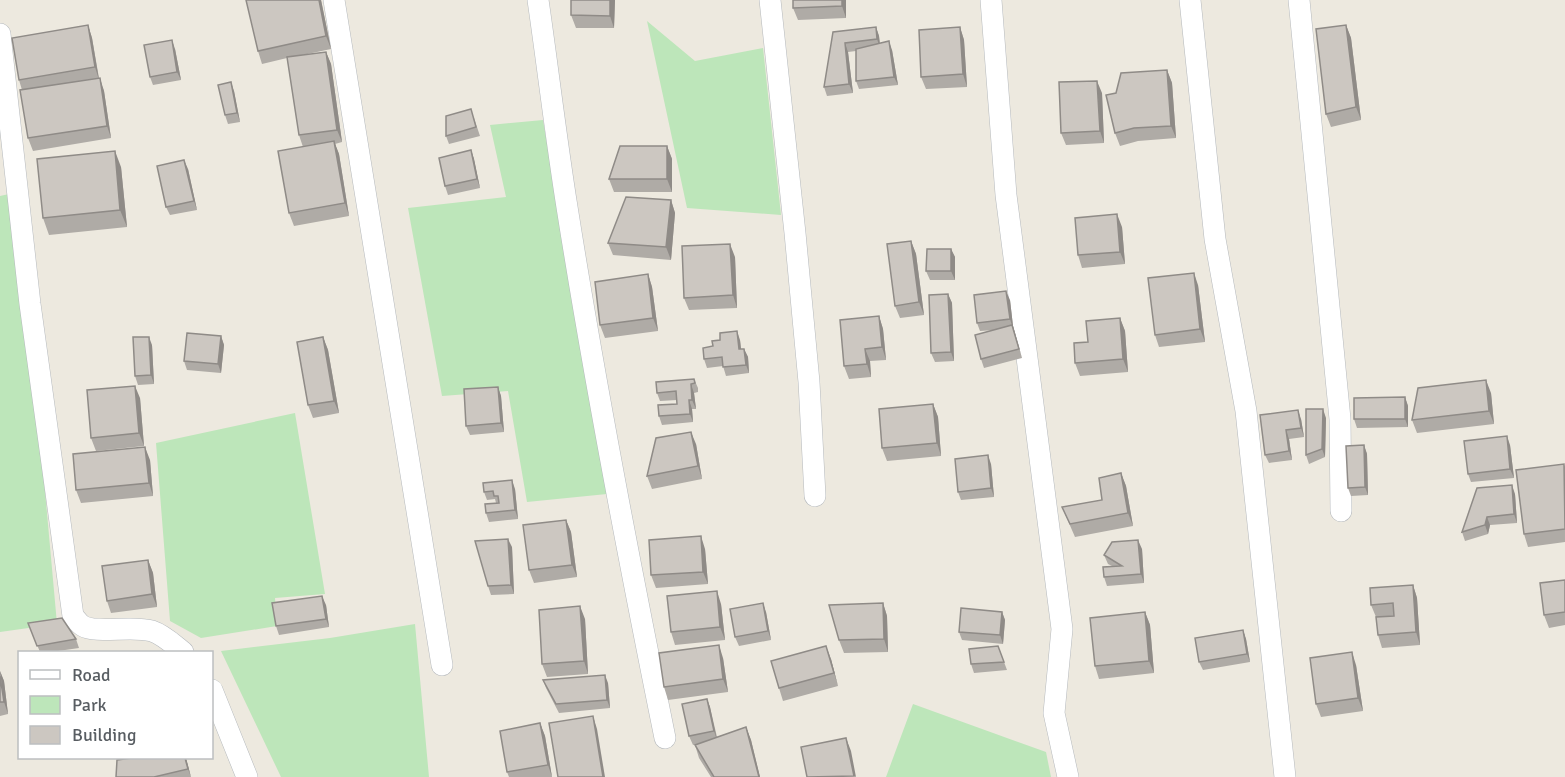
<svg xmlns="http://www.w3.org/2000/svg" width="1565" height="777" font-family="Signika,sans-serif">
  <style>
    .park { fill: #bde6ba }
    .lines { fill: none; stroke-linecap: round; stroke-linejoin: round }
    .minor-casing { stroke: #b5b9bd; stroke-width: 22 }
    .minor { stroke: #fff; stroke-width: 21 }
    .wall { fill: #afaba6 }
    .shaded-wall { fill: #8f8b87 }
    .building { fill: #ccc7c1; stroke: #8f8b87; stroke-width: 1.5 }
  </style>
  <rect width="100%" height="100%" fill="#ede9df"/>
  <!-- park -->
  <path class="park" d="M647,21L695,61L763,48L781,215L687,208Z
    M543,120L607,494L527,502L508,391L442,396L408,208L506,197L490,125Z
    M18,192L57,624L0,632V196Z
    M295,413L325,594L275,598L277,626L201,638L170,621L156,443Z
    M415,624L429,777H281L221,651L330,638Z
    M913,704L1046,752L1051,777H886Z"/>
  <g class="lines">
    <defs>
      <path id="minor" d="M334,0L442,665
        M538,0C548,69 556,138 567,207C595,384 629,561 665,738
        M770,0L795,233L809,382L815,496
        M991,0L1006,195L1062,629L1054,713L1068,777
        M1190,0L1215,239L1246,411L1285,777
        M1299,0L1340,419L1341,511
        M0,34L30,304L73,616C76,619 79,624 83,626C96,634 133,625 152,631C164,635 174,645 183,652
        M212,690L247,777"/>
    </defs>
    <!-- minor casing -->
    <use href="#minor" class="minor-casing"/>
    <!-- minor -->
    <use href="#minor" class="minor"/>
  </g>
  <!-- wall -->
  <path class="wall" d="M321,0L331,49L298,56L326,52L331,64L342,142L335,144L339,154L349,216L294,226L289,213L303,147L299,135L287,58L262,64L258,51Z
    M571,0H615L614,28H576L571,15Z
    M793,0H846V18L798,20L793,8Z
    M88,25L92,38L99,78L104,91L111,138L33,151L28,138L22,90L19,80Z
    M1346,25L1351,38L1361,120L1331,127L1326,114Z
    M876,27L879,36L880,43L892,50L898,85L859,89L856,81V51L848,52L853,93L827,96L824,87L833,32Z
    M960,27L964,40L967,87L926,89L921,77Z
    M175,49L181,80L153,85L150,77Z
    M1167,70L1172,83L1176,138L1138,141L1120,146L1115,133L1116,93Z
    M234,91L240,122L228,124L225,115Z
    M1102,93L1104,143L1066,145L1061,133Z
    M474,118L480,136L449,144L446,136Z
    M667,146L672,159V192H614L609,179Z
    M471,150L474,159L480,188L448,195L445,186Z
    M121,167L127,227L49,235L43,218Z
    M188,169L197,210L170,215L166,207Z
    M671,200L675,213L671,260L613,255L608,243Z
    M1122,227L1125,264L1082,268L1078,255Z
    M911,241L916,254L924,315L900,318L895,306Z
    M951,249L955,257V280H930L926,271Z
    M735,257L737,308L689,310L684,298Z
    M648,274L652,287L658,331L605,338L600,325Z
    M1198,285L1205,342L1159,347L1155,335Z
    M948,294L952,303L954,361L935,362L931,353Z
    M1010,300L1013,326L1022,358L984,368L981,359L995,330L980,331L977,323Z
    M879,316L883,329L886,360L870,361L871,377L849,379L844,366Z
    M1120,318L1125,331L1128,372L1080,376L1075,363L1088,342Z
    M221,336L224,345L221,373L187,370L184,361Z
    M323,337L328,350L339,413L313,418L308,405Z
    M740,340L741,349H744L748,357L749,373L726,376L723,366L707,368L704,359Z
    M152,345L154,384L138,385L135,376Z
    M694,379L698,388V392L694,393L696,409H692L693,422L662,425L659,416L677,404V400L660,401L657,393Z
    M498,387L501,396L504,432L470,435L466,426Z
    M1491,393L1494,424L1417,433L1412,420Z
    M1405,397L1408,406V427L1357,428L1354,419Z
    M140,398L144,446L96,451L91,438Z
    M933,404L938,417L941,456L887,461L882,448Z
    M1260,415L1301,419L1304,437L1289,439L1292,460L1269,463L1265,455Z
    M1326,418L1325,457L1309,464L1306,455Z
    M696,444L702,479L652,489L647,476Z
    M1364,445L1367,454L1368,495L1351,496L1348,488Z
    M1510,445L1514,478L1471,482L1468,474Z
    M150,460L153,496L81,503L76,490Z
    M991,464L994,497L961,500L958,492Z
    M1565,465V542L1528,547L1524,534Z
    M1121,473L1126,486L1133,526L1075,537L1062,507L1102,500Z
    M515,489L518,519L489,522L486,513L496,503L495,499L487,500L484,492Z
    M1515,494L1517,523L1490,525L1488,534L1465,541L1462,532Z
    M566,520L571,532L577,577L534,583L529,570Z
    M512,547L514,594L491,595L488,586Z
    M705,549L708,584L656,588L651,575Z
    M1142,549L1144,583L1107,586L1104,577L1112,566L1108,564L1104,555Z
    M148,560L153,573L157,607L111,613L107,601Z
    M1565,580V625L1549,628L1544,615Z
    M1413,585L1417,598L1420,645L1382,648L1378,635L1376,617L1371,605Z
    M883,603L887,616L888,652L844,653L839,640Z
    M721,604L725,640L675,645L671,632Z
    M326,605L329,627L279,635L276,626Z
    M766,612L771,640L739,646L735,637Z
    M1002,612L1005,620L1003,644L962,640L959,632Z
    M1145,612L1150,625L1154,673L1099,679L1095,666Z
    M585,619L588,674L547,677L542,664Z
    M28,623L76,639L79,648L51,652H40Z
    M1243,630L1246,639L1250,662L1203,670L1199,662Z
    M998,646L1007,670L974,673L971,664Z
    M723,658L728,692L668,700L664,687Z
    M831,659L838,686L783,701L779,688Z
    M1356,665L1363,711L1321,717L1316,704Z
    M0,671L4,681L8,714L0,716Z
    M543,680L608,683L610,708L559,713L546,688Z
    M707,699L710,707L717,737L746,727L751,740L760,777H711L699,758L695,745L699,744L693,745L689,736Z
    M540,723L545,736L552,777H509L507,772Z
    M132,758H186L191,777H116Z"/>
  <!-- shaded-wall -->
  <path class="shaded-wall" d="M319,0H321L331,49L326,36Z
    M610,0H615L614,28L610,16Z
    M842,0H846V18L842,6Z
    M88,25L92,38L99,80L95,67Z
    M1346,25L1351,38L1361,120L1356,107Z
    M876,27L879,36L880,48L877,39Z
    M960,27L964,40L967,87L963,74Z
    M172,40L175,49L181,80L177,72Z
    M889,41L892,50L898,85L894,77Z
    M845,43L848,52L853,93L849,84Z
    M326,52L331,64L342,142L337,130Z
    M1167,70L1172,83L1176,138L1171,126Z
    M100,78L104,91L111,138L107,126Z
    M1097,81L1102,93L1104,143L1100,131Z
    M231,82L234,91L240,122L237,113Z
    M334,141L339,154L349,216L345,203Z
    M667,146L672,159V192L667,179Z
    M471,150L474,159L480,188L477,179Z
    M115,151L121,167L127,227L120,210Z
    M184,160L188,169L197,210L194,201Z
    M671,200L675,213L671,260L666,247Z
    M1117,214L1122,227L1125,264L1120,252Z
    M911,241L916,254L924,315L919,302Z
    M730,244L735,257L737,308L733,295Z
    M951,249L955,257V280L951,271Z
    M1194,273L1198,285L1205,342L1200,329Z
    M648,274L652,287L658,331L653,318Z
    M1006,291L1010,300L1013,326L1022,358L1010,319Z
    M948,294L952,303L954,361L951,352Z
    M879,316L883,329L886,360L882,347Z
    M1120,318L1125,331L1128,372L1123,359Z
    M737,331L740,340L742,358L739,349Z
    M221,336L224,345L221,373L218,364Z
    M149,337L152,345L154,384L151,375Z
    M323,337L328,350L339,413L334,401Z
    M744,349L748,357L749,373L746,365Z
    M865,349L870,361L871,377L867,364Z
    M1486,380L1491,393L1494,424L1489,411Z
    M691,384L694,393L696,409L692,400Z
    M135,386L140,398L144,446L139,433Z
    M498,387L501,396L504,432L501,423Z
    M1405,397L1408,406V427L1405,419Z
    M689,400L692,409L693,422L690,414Z
    M933,404L938,417L941,456L937,443Z
    M1323,409L1326,418L1325,457L1322,449Z
    M1298,410L1301,419L1304,437L1301,428Z
    M1286,430L1289,439L1292,460L1289,451Z
    M691,432L696,444L702,479L698,466Z
    M1507,436L1510,445L1514,478L1510,469Z
    M1364,445L1367,454L1368,495L1365,487Z
    M145,447L150,460L153,496L149,483Z
    M988,455L991,464L994,497L991,488Z
    M1121,473L1126,486L1133,526L1128,513Z
    M512,480L515,489L518,519L515,510Z
    M1512,485L1515,494L1517,523L1514,514Z
    M1487,517L1490,525L1488,534L1485,525Z
    M566,520L571,532L577,577L572,565Z
    M701,536L705,549L708,584L703,572Z
    M508,539L512,547L514,594L511,585Z
    M1138,540L1142,549L1144,583L1141,574Z
    M148,560L153,573L157,607L152,594Z
    M1413,585L1417,598L1420,645L1416,632Z
    M717,591L721,604L725,640L720,627Z
    M322,596L326,605L329,627L326,619Z
    M763,603L766,612L771,640L768,631Z
    M883,603L887,616L888,652L884,639Z
    M580,606L585,619L588,674L584,661Z
    M1002,612L1005,620L1003,644L1000,635Z
    M1145,612L1150,625L1154,673L1149,661Z
    M1243,630L1246,639L1250,662L1247,654Z
    M719,645L723,658L728,692L723,679Z
    M826,646L831,659L838,686L834,673Z
    M1352,652L1356,665L1363,711L1358,698Z
    M0,671L4,681L8,714L4,702Z
    M605,675L608,683L610,708L607,700Z
    M707,699L710,707L717,740L714,731Z
    M593,716L597,729L605,777H603Z
    M540,723L545,736L552,777L548,765Z
    M746,727L751,740L760,777H759Z
    M846,738L851,751L856,777L854,776Z
    M185,758H186L191,777L188,769Z"/>
  <!-- building -->
  <path class="building" d="M246,0H319L326,36L258,51Z
    M571,0H610V16L571,15Z
    M793,0H842V6L793,8Z
    M88,25L95,67L19,80L12,38Z
    M1346,25L1356,107L1326,114L1316,29Z
    M876,27L877,39L845,43L849,84L824,87L833,32Z
    M960,27L963,74L921,77L919,30Z
    M172,40L177,72L150,77L144,45Z
    M889,41L894,77L856,81V49Z
    M326,52L337,130L299,135L287,57Z
    M1167,70L1171,126L1134,128L1115,133L1106,95L1116,93L1121,73Z
    M100,78L107,126L28,138L20,90Z
    M1097,81L1100,131L1061,133L1059,82Z
    M231,82L237,113L225,115L218,85Z
    M471,109L476,127L446,136V116Z
    M334,141L345,203L289,213L278,151Z
    M620,146H667V179H609Z
    M471,150L477,179L445,186L439,158Z
    M115,151L120,210L43,218L37,159Z
    M184,160L194,201L166,207L157,166Z
    M626,197L671,200L666,247L608,243Z
    M1117,214L1120,252L1078,255L1075,218Z
    M911,241L919,302L895,306L887,244Z
    M730,244L733,295L684,298L682,246Z
    M927,249H951V271H926Z
    M1194,273L1200,329L1155,335L1148,278Z
    M648,274L653,318L600,325L595,282Z
    M1006,291L1010,319L977,323L974,295Z
    M948,294L951,352L931,353L929,295Z
    M879,316L882,347L865,349L867,364L844,366L840,320Z
    M1120,318L1123,359L1075,363L1074,343L1088,342L1086,321Z
    M1012,325L1019,349L981,359L975,335Z
    M737,331L739,349H744L746,365L723,367L722,357L704,359L703,348L713,346L712,341L720,340V333Z
    M187,333L221,336L218,364L184,361Z
    M133,337H149L151,375L135,376Z
    M323,337L334,401L308,405L297,342Z
    M694,379L695,383L691,384L692,400H689L690,414L659,416L658,405L677,404L676,391L657,393L656,382Z
    M1486,380L1489,411L1412,420L1418,388Z
    M135,386L139,433L91,438L87,390Z
    M498,387L501,423L466,426L464,389Z
    M1405,397V419H1354V398Z
    M933,404L937,443L882,448L879,409Z
    M1306,409H1323L1322,449L1306,455Z
    M1298,410L1301,428L1286,430L1289,451L1265,455L1260,415Z
    M691,432L698,466L647,476L656,438Z
    M1507,436L1510,469L1468,474L1464,441Z
    M1364,445L1365,487L1348,488L1346,446Z
    M145,447L149,483L76,490L73,454Z
    M988,455L991,488L958,492L955,459Z
    M1564,464L1565,529L1524,534L1516,470Z
    M1121,473L1128,513L1070,524L1062,507L1102,500L1099,478Z
    M512,480L515,510L486,513L485,504L499,503L498,496H494L493,491L484,492L483,483Z
    M1512,485L1514,514L1487,517L1485,525L1462,532L1477,488Z
    M566,520L572,565L529,570L523,525Z
    M701,536L703,572L651,575L649,540Z
    M508,539L511,585L488,586L475,541Z
    M1138,540L1141,574L1104,577L1103,567L1122,566L1104,555L1112,542Z
    M148,560L152,594L107,601L102,566Z
    M1565,580V612L1544,615L1540,583Z
    M1413,585L1416,632L1378,635L1376,617L1394,616L1393,603L1371,605L1370,588Z
    M717,591L720,627L671,632L667,596Z
    M322,596L326,619L276,626L272,603Z
    M763,603L768,631L735,637L730,609Z
    M883,603L884,639L839,640L829,605Z
    M580,606L584,661L542,664L539,610Z
    M961,608L1002,612L1000,635L959,632Z
    M1145,612L1149,661L1095,666L1090,618Z
    M62,618L76,639L37,646L28,623Z
    M1243,630L1247,654L1199,662L1195,638Z
    M719,645L723,679L664,687L659,653Z
    M826,646L834,673L779,688L771,661Z
    M998,646L1004,662L971,664L969,649Z
    M1352,652L1358,698L1316,704L1310,658Z
    M605,675L607,700L556,704L543,680Z
    M0,676L4,702H0Z
    M707,699L714,731L689,736L682,704Z
    M593,716L603,777H558L549,723Z
    M540,723L548,765L507,772L500,731Z
    M746,727L759,777H714L695,745Z
    M846,738L854,776L807,777L801,747Z
    M132,758H185L188,769L154,777H116L117,760Z"/>
  <!-- legend -->
  <rect x="18" y="651" width="195" height="108" fill="#ffffff" stroke="#bcbec0" stroke-width="1.5"/>
  <rect x="30" y="670" width="30" height="9" fill="#ffffff" stroke="#bcbec0" stroke-width="1.5"/>
  <text x="72" y="681" font-size="18" fill="#585d62">Road</text>
  <rect x="30" y="696" width="30" height="18" fill="#bde6ba" stroke="#bcbec0" stroke-width="1.5"/>
  <text x="72" y="711" font-size="18" fill="#585d62">Park</text>
  <rect x="30" y="726" width="30" height="18" fill="#ccc7c1" stroke="#bcbec0" stroke-width="1.5"/>
  <text x="72" y="741" font-size="18" fill="#585d62">Building</text>
</svg>
